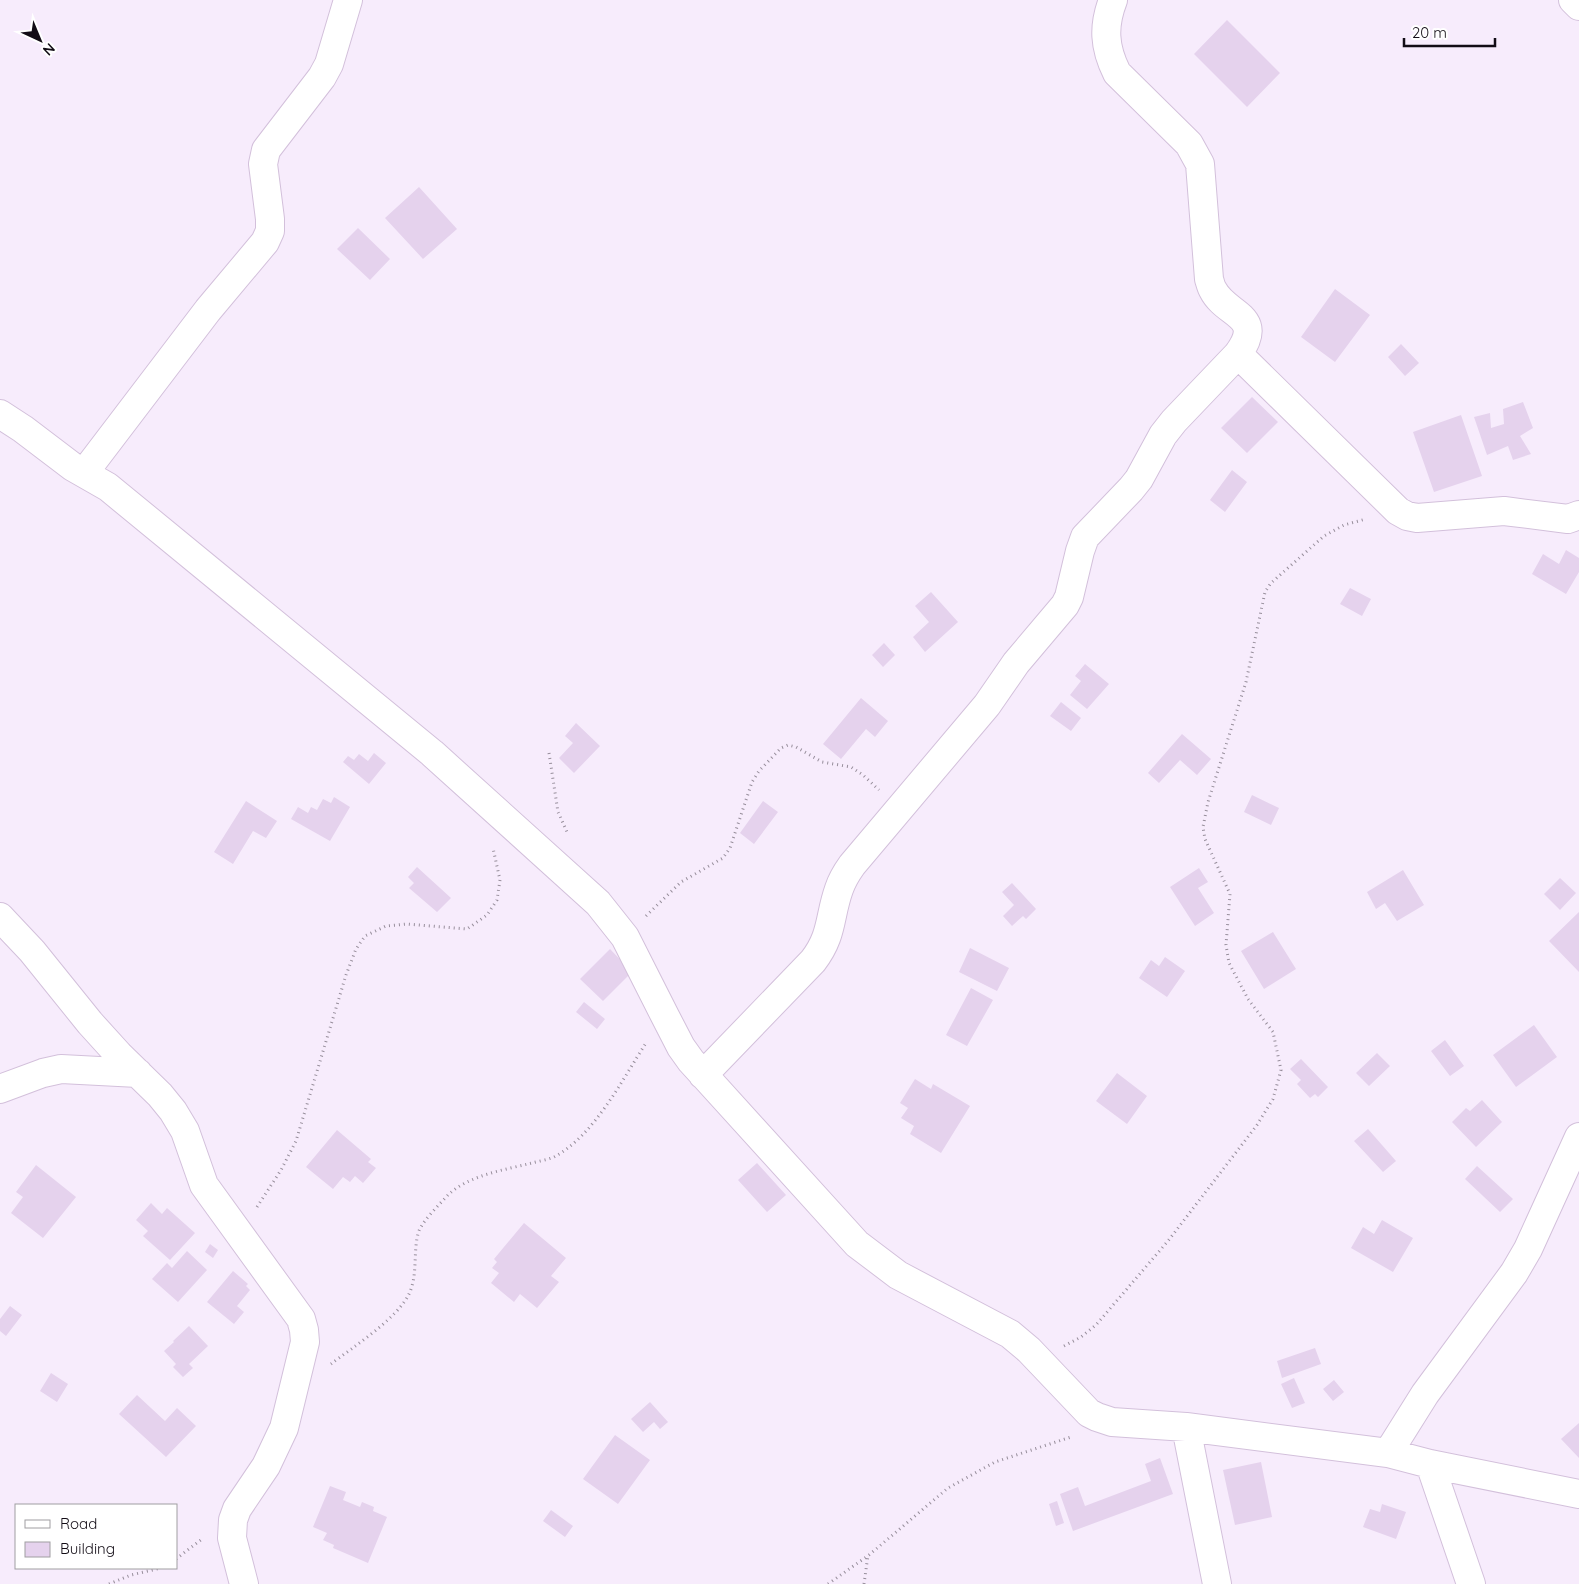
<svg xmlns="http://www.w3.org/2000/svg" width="1579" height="1584" font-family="Quicksand,sans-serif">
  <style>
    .building { fill: #e5d2ed }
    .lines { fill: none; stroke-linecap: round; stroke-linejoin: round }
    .minor-casing { stroke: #d3c0db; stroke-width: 30 }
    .path { stroke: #978e9b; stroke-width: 3; stroke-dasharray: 1 4; stroke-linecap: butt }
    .minor { stroke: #fff; stroke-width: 28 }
  </style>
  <rect width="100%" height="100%" fill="#f7ecfc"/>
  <!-- building -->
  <path class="building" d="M1227,20L1280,73L1247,107L1194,54Z
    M419,187L457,229L423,259L385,218Z
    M358,228L390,259L370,280L337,249Z
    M1335,289L1370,315L1335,362L1301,337Z
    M1401,344L1419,363L1405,376L1388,357Z
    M1252,397L1278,422L1247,453L1221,428Z
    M1523,402L1533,428L1520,436L1531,454L1513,460L1508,446L1487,455L1474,417L1490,413L1491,428L1504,424L1503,409Z
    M1461,415L1482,476L1434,492L1413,432Z
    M1232,470L1247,482L1225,512L1210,500Z
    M1566,550L1579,558V572L1566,594L1532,574L1543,554L1559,564Z
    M1350,588L1371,599L1362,616L1340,604Z
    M931,592L958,622L925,652L913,637L929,622L915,606Z
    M884,643L895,655L883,667L872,655Z
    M1085,664L1109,684L1087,709L1070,695L1081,681L1075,676Z
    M861,698L888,721L875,737L866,729L841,759L823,744Z
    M1061,702L1081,718L1071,731L1050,716Z
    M576,723L600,746L574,773L559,758L573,743L565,736Z
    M1182,734L1211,759L1197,775L1180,760L1159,783L1148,773Z
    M374,753L386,763L369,784L343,762L348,756L354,760L359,754L368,761Z
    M1252,795L1279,808L1271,825L1244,812Z
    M334,797L350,807L330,841L291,819L298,807L308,813L311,807L317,810L323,799L331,803Z
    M246,801L277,821L266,838L253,831L233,864L214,852Z
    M763,801L778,812L754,844L740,833Z
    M417,867L451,898L437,912L409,888L414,883L408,877Z
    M1199,868L1208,882L1198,888L1214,913L1195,926L1170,887Z
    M1403,870L1424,905L1397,921L1385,903L1376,909L1367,892Z
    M1560,878L1576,893L1560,910L1544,894Z
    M1012,883L1036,909L1026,919L1023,916L1012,926L1003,916L1014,905L1002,892Z
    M1579,912V972L1549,941Z
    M1273,932L1296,969L1264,989L1241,951Z
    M970,948L1009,968L997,991L959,972Z
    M610,949L632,972L603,1001L580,979Z
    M1165,957L1185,971L1167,997L1139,978L1151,960L1159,966Z
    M971,988L993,1000L967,1046L946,1035Z
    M584,1002L605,1019L597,1029L576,1012Z
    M1534,1025L1557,1057L1516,1087L1493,1055Z
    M1445,1040L1464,1066L1450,1076L1431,1051Z
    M1377,1053L1390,1066L1369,1086L1356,1073Z
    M1301,1059L1328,1087L1318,1097L1315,1094L1310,1098L1297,1084L1301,1080L1290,1069Z
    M1117,1073L1147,1096L1127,1124L1096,1101Z
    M915,1079L931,1089L933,1084L970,1106L941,1153L910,1134L914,1126L901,1118L908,1108L900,1103Z
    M1482,1100L1502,1122L1476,1147L1452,1122L1466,1108L1470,1111Z
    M1368,1129L1396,1161L1383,1172L1354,1141Z
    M337,1130L371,1159L368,1162L376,1168L363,1183L355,1176L350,1182L343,1177L333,1189L306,1167Z
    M757,1163L786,1195L767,1212L738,1180Z
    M36,1165L76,1197L43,1238L11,1213L23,1197L16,1192Z
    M1477,1166L1513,1199L1500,1212L1465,1179Z
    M151,1203L162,1214L167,1208L195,1233L170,1260L143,1236L148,1231L136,1220Z
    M1382,1220L1413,1238L1393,1272L1351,1248L1363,1227L1374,1234Z
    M524,1223L566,1258L551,1276L559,1282L537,1308L520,1294L514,1302L491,1283L499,1273L492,1268L497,1262L494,1259Z
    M210,1244L218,1250L213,1258L205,1252Z
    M187,1251L207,1270L178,1302L152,1279L167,1263L172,1268Z
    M233,1271L248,1284L246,1286L250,1290L237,1306L244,1312L234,1324L207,1302Z
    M10,1306L22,1315L6,1336L0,1331V1319Z
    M189,1326L208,1346L189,1364L193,1368L183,1377L173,1367L176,1364L164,1351L174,1342L173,1341Z
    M1315,1348L1321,1364L1282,1378L1277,1361Z
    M51,1373L68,1384L57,1402L40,1391Z
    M1294,1378L1305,1403L1292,1408L1281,1384Z
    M1334,1380L1344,1392L1333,1401L1323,1389Z
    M137,1395L165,1421L177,1408L196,1426L166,1457L119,1414Z
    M650,1402L668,1422L660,1429L654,1422L643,1432L631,1419Z
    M1579,1423V1458L1561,1439Z
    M615,1435L650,1460L618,1504L583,1479Z
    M1160,1458L1173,1494L1073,1531L1060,1494L1078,1487L1085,1506L1151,1481L1145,1464Z
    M1261,1462L1272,1517L1235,1525L1223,1470Z
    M330,1486L346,1492L343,1500L360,1507L362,1502L374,1507L373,1511L387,1517L368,1563L333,1548L334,1545L323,1540L327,1533L313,1527Z
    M1057,1501L1064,1523L1056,1526L1049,1504Z
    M1382,1504L1406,1512L1396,1539L1363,1527L1370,1509L1380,1512Z
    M551,1510L573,1526L565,1537L543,1521Z"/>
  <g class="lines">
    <defs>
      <path id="minor" d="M1573,0L1579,6
        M1238,354L1398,511L1407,516L1417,518L1504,511L1568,519L1579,515
        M0,414L23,429L73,467L108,487L432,753L598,903L625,937L665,1016L681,1047L691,1061L857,1244L898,1275L1010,1334L1029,1350L1089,1413L1097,1417L1112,1422L1186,1427L1388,1453L1430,1464L1579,1494
        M84,473L208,310L265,242L270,231V219L263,164L266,150L322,77L329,64L348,0
        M0,917L32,951L90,1023L119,1055L160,1095L173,1111L185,1131L204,1185L301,1319L304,1330L305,1342L284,1428L266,1466L237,1509L233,1520L232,1538L244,1584
        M703,1075L813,961C833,935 829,917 839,889C842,880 847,872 852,865L987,705L1016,663L1065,605L1069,597L1080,551L1085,537L1131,489L1139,479L1163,435L1174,421L1238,354C1266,315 1226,316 1213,290C1211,287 1210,282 1209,279L1200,164L1189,144L1117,73C1104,47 1103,26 1113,0
        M0,1089L43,1073L61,1069L138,1073
        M1186,1427L1217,1584
        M1388,1453L1425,1394L1514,1273L1528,1249L1579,1137
        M1430,1464L1471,1584"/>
    </defs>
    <!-- minor casing -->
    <use href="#minor" class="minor-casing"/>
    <!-- path -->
    <path class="path" d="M549,753L558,812L568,834
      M646,916L681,882L723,858L730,848L752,782L759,771L781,748L788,745L796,747L822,762L851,767L863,775L879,790
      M257,1207L281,1170L296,1141L346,975L356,949L365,936L386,926L407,924L467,929L487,915L497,900L500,880L493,848
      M1064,1346L1081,1337L1096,1325L1168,1241L1257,1125L1273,1099L1281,1070L1273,1032L1248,999L1229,963L1226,945L1230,894L1205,839L1203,827L1208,802L1246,682L1265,592L1271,583L1324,536L1344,525L1366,519
      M331,1364C353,1347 397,1319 409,1294C418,1275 413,1253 418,1234C420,1223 440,1204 448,1195C469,1175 504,1170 532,1163C539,1161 547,1160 554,1157C594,1136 622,1080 646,1043
      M176,1559L202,1539
      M109,1584L131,1575L161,1568
      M828,1584L869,1555L948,1488L995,1462L1071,1437
      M864,1584L868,1555"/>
    <!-- minor -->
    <use href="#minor" class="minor"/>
  </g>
  <!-- legend -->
  <rect x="15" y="1504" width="162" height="65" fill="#ffffff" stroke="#a09ea1"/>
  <rect x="25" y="1520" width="25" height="8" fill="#ffffff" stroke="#a09ea1"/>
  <text x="60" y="1529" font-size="15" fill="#120c15">Road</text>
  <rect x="25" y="1542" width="25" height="15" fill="#e5d2ed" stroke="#a09ea1"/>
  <text x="60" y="1554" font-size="15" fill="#120c15">Building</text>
  <!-- north arrow -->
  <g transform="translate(40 40) rotate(136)" stroke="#ffffff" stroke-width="4" paint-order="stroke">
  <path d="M0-4L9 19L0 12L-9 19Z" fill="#120c15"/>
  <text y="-8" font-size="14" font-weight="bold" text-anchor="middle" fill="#120c15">N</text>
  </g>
  <!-- scale -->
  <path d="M1404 38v8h91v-8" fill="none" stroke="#120c15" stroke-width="2.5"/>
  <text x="1412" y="38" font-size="15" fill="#120c15" stroke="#ffffff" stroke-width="4" paint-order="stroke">20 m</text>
</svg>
